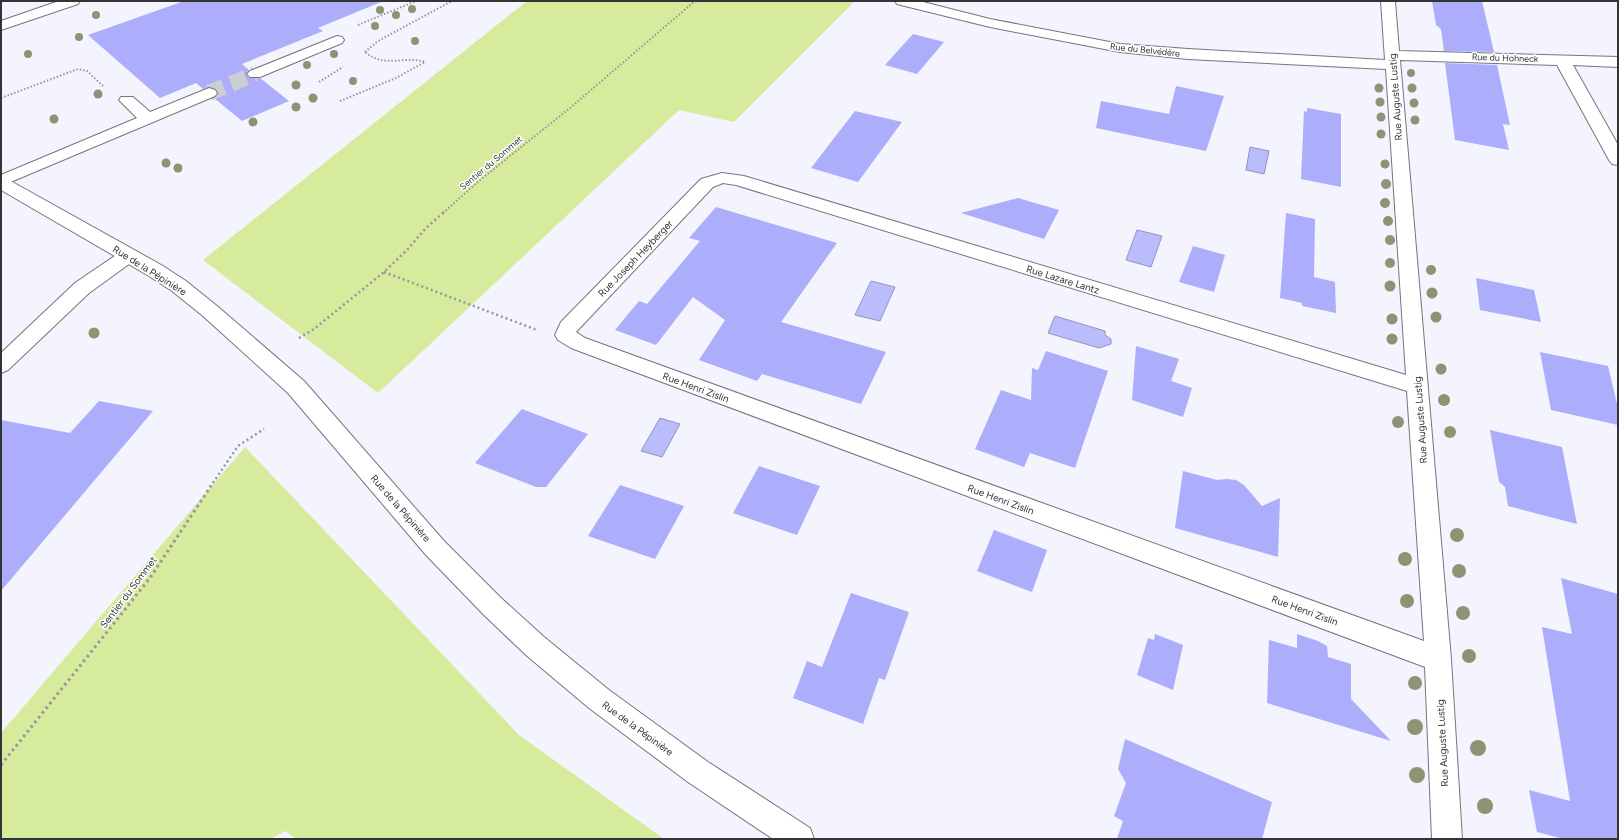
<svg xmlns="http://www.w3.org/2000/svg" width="1619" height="840" font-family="Figtree,sans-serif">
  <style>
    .green { fill: #d6eb9c }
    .water { fill: #babcfc; stroke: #9293c1 }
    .building { fill: #acadfb }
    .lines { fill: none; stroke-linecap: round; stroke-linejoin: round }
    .minor-tunnel { stroke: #cdced5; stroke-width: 16; stroke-dasharray: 16 8; stroke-linecap: butt }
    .minor-casing { stroke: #75757e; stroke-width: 2 }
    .major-casing { stroke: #75757e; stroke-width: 2 }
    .path-far2 { stroke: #96969c; stroke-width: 2; stroke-dasharray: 1.5 2; stroke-linecap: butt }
    .path-far1 { stroke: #96969c; stroke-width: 2.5; stroke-dasharray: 2 3; stroke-linecap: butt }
    .path { stroke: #96969c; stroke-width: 3; stroke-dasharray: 2.5 3.5; stroke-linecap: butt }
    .minor { fill: #fff; fill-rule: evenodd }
    .major { fill: #fff; fill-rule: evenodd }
    .tree { fill: #8d9474 }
    .labels { text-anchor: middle; stroke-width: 3; stroke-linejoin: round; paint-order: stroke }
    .far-street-label { font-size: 9px; fill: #343437; stroke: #fff }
    .street-label { font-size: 10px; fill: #343437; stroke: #fff }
  </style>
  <rect width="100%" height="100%" fill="#f3f4fd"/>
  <!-- green -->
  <path class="green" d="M527,1H855L734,122L679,110L378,393L203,260Z
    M245,447L519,735L664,839H296L285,831L271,839H1V733Z"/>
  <!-- water -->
  <path class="water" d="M1250,147L1269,151L1264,174L1246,170Z
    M1137,230L1162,236L1151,267L1126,260Z
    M871,281L895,287L880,321L855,315Z
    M1055,316L1105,331V335L1111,339V344L1099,348L1048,333Z
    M660,418L680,424L662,457L641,451Z"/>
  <!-- building -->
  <path class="building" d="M184,1H380L381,2L318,28L323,31L242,64L249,70L246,74L249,78H260L289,101L242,121L214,98L218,94L216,89L209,87L203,89L196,83L160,98L88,35Z
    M1432,1H1482L1494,52L1444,51L1441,29L1436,25Z
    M913,34L944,42L917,74L885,65Z
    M1445,63L1497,65L1510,125L1503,124L1509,150L1455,140Z
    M1176,86L1224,96L1206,151L1096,128L1101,101L1169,114Z
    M1307,108L1341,114V187L1301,179L1304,111L1307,112Z
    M855,111L902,122L858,182L811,168Z
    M1018,198L1059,210L1044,239L961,213Z
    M716,207L837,243L781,322L886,352L861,404L762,374L757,381L699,360L725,320L693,297L656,345L615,330L639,301L647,304L700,241L689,238Z
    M1286,213L1315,219L1314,277L1335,282L1336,313L1302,306V303L1280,298Z
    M1193,246L1225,255L1214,292L1179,282Z
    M1476,278L1534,290L1541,322L1480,310Z
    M1136,346L1179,359L1171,381L1192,388L1183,417L1132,400Z
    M1046,351L1108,371L1075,468L1030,453L1024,467L975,449L1001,390L1031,400L1032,368L1038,370Z
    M1540,352L1608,366L1618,408V425L1551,410Z
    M99,401L153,411L1,591V420L70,433Z
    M522,409L588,434L546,487H536L475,463Z
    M1490,430L1562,447L1577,524L1508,506L1505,487L1499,482Z
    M759,466L820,486L797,535L733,513Z
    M1183,471L1217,480L1227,479L1236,480L1244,485L1262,506L1280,498L1278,557L1175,528Z
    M620,485L684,506L655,559L588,536Z
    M994,530L1047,550L1032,592L977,571Z
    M1561,578L1618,594V839H1564L1537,832L1529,790L1570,801L1542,627L1572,634Z
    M851,593L909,612L885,680L879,678L863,724L793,698L807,661L822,667Z
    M1155,634L1183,645L1173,690L1137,675L1148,638L1154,640Z
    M1297,634L1318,641L1327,646L1328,657L1351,664V699L1391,741L1267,703L1269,640L1297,648Z
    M1125,739L1272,802L1262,839H1117L1123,821L1114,816L1126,783L1118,769Z"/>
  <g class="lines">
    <!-- minor-tunnel -->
    <path class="minor-tunnel" d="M209,93L255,74"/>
    <defs>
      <path id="minor" d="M59,1H80L78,4L1,30V21Z
        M895,1H919L990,19L1120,44L1188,49L1385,60L1381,1H1395L1399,51L1618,57V67L1573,65L1618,145V165L1612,164L1609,160L1557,65L1400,60L1451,659L1462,839H1432L1425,667L571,348L558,340L555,335L561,322L701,179L722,173L744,176L1406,375L1386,69L1188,59L1120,52L990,27L897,4ZM723,183L736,185L1407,391L1424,641L585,338L576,332L713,187Z
        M337,36L342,37L344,40L342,43L260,77H250L247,74L250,71Z
        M209,88L215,90L217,93L215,96L1,186V175L137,118L119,100L121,97H133L150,112Z
        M129,249L136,251L138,255L136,259L89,293L8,370L1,373V353L75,283L122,251Z"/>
      <path id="major" d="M1,178L7,179L163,266L186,281L217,306L304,381L444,541L501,598L544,637L609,690L708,762L810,828L814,839H773L688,782L589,708L526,655L483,614L426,555L288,393L203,316L172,291L149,276L1,190Z"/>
    </defs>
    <!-- minor casing -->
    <use href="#minor" class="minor-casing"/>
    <!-- major casing -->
    <use href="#major" class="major-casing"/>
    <!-- path-far2 -->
    <path class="path-far2" d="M358,25L416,1
      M365,52L378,41L452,1
      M319,82L343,67
      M1,98L78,69L87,71L103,86
      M340,101L396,78L425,62C403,55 386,69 365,52
      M443,213L480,180L570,108L695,1"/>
    <!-- path-far1 -->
    <path class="path-far1" d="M384,272L537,330
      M299,338L314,329L384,272L408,249L425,229L444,212
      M210,487L238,446L264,429"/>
    <!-- path -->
    <path class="path" d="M1,765L150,578L211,486"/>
    <!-- minor -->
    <use href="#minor" class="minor"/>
    <!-- major -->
    <use href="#major" class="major"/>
  </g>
  <!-- trees -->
  <g class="tree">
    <circle cx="412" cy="9" r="4"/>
    <circle cx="380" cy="10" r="4"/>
    <circle cx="96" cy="15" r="4"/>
    <circle cx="396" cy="15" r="4"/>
    <circle cx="375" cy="26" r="4"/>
    <circle cx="79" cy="37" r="4"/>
    <circle cx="415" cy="41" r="4"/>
    <circle cx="28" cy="54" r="4"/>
    <circle cx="334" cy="54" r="4"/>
    <circle cx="307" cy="65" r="4"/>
    <circle cx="1411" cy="73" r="4"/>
    <circle cx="353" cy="81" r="4"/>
    <circle cx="296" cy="85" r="4.5"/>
    <circle cx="1379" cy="88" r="4.5"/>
    <circle cx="1412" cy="88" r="4.5"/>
    <circle cx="98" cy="94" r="4.5"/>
    <circle cx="313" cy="98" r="4.5"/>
    <circle cx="1380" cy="102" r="4.5"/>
    <circle cx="1414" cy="103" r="4.5"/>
    <circle cx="296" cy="107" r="4.5"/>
    <circle cx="1381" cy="117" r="4.5"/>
    <circle cx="54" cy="119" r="4.5"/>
    <circle cx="1415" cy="120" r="4.5"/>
    <circle cx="253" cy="122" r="4.5"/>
    <circle cx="1381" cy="134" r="4.5"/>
    <circle cx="166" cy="163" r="4.5"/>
    <circle cx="1385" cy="164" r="4.5"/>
    <circle cx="178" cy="168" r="4.5"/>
    <circle cx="1386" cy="184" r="5"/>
    <circle cx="1385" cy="203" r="5"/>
    <circle cx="1388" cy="221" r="5"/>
    <circle cx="1390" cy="240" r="5"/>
    <circle cx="1390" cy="263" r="5"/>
    <circle cx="1431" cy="270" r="5"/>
    <circle cx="1390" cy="286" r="5.5"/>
    <circle cx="1432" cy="293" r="5.5"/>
    <circle cx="1436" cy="317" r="5.5"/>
    <circle cx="1392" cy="319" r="5.5"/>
    <circle cx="94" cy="333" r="5.5"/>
    <circle cx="1392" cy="339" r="5.5"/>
    <circle cx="1441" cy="369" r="5.5"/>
    <circle cx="1444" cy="400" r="6"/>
    <circle cx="1398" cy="422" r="6"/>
    <circle cx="1450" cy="432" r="6"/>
    <circle cx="1457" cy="535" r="7"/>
    <circle cx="1405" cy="559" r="7"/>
    <circle cx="1459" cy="571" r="7"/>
    <circle cx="1407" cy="601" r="7"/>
    <circle cx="1463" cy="613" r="7"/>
    <circle cx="1469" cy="656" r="7"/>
    <circle cx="1415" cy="683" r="7"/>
    <circle cx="1415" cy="727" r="8"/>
    <circle cx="1478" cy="748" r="8"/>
    <circle cx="1417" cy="775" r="8"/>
    <circle cx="1485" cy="806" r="8"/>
  </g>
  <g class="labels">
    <!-- far-street labels -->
    <g class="far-street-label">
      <text transform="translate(1145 50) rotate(6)" y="3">Rue du Belvédère</text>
      <text transform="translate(1505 58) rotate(2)" y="3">Rue du Hohneck</text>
      <text transform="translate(491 163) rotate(-40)" y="3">Sentier du Sommet</text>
    </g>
    <!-- street labels -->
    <g class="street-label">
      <text transform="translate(1395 97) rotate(-94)" y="4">Rue Auguste Lustig</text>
      <text transform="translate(635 258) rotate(-46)" y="4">Rue Joseph Heyberger</text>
      <text transform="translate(150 270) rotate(32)" y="4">Rue de la Pépinière</text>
      <text transform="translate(1063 279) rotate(17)" y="4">Rue Lazare Lantz</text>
      <text transform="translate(696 387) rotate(20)" y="4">Rue Henri Zislin</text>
      <text transform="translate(1420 420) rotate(-94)" y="4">Rue Auguste Lustig</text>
      <text transform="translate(1001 499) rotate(20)" y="4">Rue Henri Zislin</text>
      <text transform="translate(401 508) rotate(49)" y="4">Rue de la Pépinière</text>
      <text transform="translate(128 592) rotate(-53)" y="4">Sentier du Sommet</text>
      <text transform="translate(1305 610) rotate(20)" y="4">Rue Henri Zislin</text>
      <text transform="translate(638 728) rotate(36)" y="4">Rue de la Pépinière</text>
      <text transform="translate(1442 743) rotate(-93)" y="4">Rue Auguste Lustig</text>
    </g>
  </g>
  <!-- border -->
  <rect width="1619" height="840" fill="none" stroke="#343437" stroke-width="4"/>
</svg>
